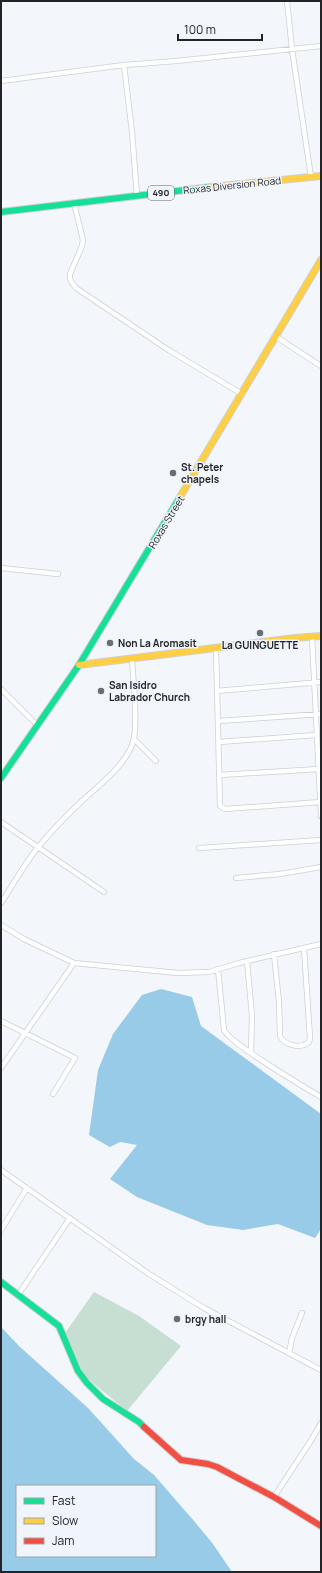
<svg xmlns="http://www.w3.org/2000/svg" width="322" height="1573" font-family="Manrope,sans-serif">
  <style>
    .green { fill: #c6dfd2 }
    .water { fill: #98cbe7; fill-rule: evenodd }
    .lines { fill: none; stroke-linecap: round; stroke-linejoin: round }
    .street-casing { stroke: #ced0d4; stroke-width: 6 }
    .fast-casing { stroke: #ced0d4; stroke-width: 8 }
    .slow-casing { stroke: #ced0d4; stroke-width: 8 }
    .jam-casing { stroke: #ced0d4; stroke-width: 8 }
    .street { stroke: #fdfefe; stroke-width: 4.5 }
    .fast { stroke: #16e098; stroke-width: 6 }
    .slow { stroke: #ffcf43; stroke-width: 6 }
    .jam { stroke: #f24e42; stroke-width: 6 }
    .poi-dot { fill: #6b6e71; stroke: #f0f5fd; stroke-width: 1.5 }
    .labels { text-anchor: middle; stroke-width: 3; stroke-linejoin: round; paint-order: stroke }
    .shield { fill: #f0f5fd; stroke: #606367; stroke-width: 1 }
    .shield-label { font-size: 9px; font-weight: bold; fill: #222427 }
    .street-label { font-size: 10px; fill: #222427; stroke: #f0f5fd }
    .poi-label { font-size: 10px; font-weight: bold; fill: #222427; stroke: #f0f5fd; text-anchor: start }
  </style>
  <rect width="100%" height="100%" fill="#f3f6fa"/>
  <!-- green -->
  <path class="green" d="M94,1292L139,1316L181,1346L127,1411L93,1383L84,1374L65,1333Z"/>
  <!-- water -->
  <path class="water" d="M161,989L192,997L201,1026L321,1114V1229L315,1238L278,1224L243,1230L207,1225L137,1197L110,1179L137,1145L120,1142L110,1147L89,1135L98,1070L113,1034L142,995Z
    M1,1327L19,1346L88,1408L134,1459L154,1475L194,1521L213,1544L232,1572H1ZM17,1486H155V1556H17Z"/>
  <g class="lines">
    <defs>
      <path id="street" d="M287,1L292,49L311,177
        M124,65L132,132L137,196
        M1,81L124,65L176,61L321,46
        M74,203L83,240L82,246L70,274C69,280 72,283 76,288L170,351L242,394
        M275,336L321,366
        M1,568L58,574
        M312,637L321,816
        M216,648L220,806L225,809L321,802
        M1,689L37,725
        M217,691L321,682
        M218,721L321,714
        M134,739L156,761
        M219,742L316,735
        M219,775L319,769
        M1,822L104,892
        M199,848L321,840
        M236,878L280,874L321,867
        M1,903C14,884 25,862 40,845C53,829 67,815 82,801C99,785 130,762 134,738C138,717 133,681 132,659
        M1,925L24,939L74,963L178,973L209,972L239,963L321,944
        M274,954L279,1002L280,1036C285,1046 301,1049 309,1042L310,1038L304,948
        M247,961L252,1016L251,1053
        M218,969L224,1030C230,1043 304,1087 321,1097
        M1,1021L75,1058L53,1094
        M1,1068L74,963
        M1,1170L149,1274L204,1308L321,1370
        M1,1230L27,1188
        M18,1295L70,1218
        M289,1353L292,1338L302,1313
        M274,1497L312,1439L321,1423"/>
      <path id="fast" d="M1,212L211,187
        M1,778L79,665L180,497
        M1,1282L59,1326L78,1371L87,1383L103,1399L139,1422L144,1427"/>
      <path id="slow" d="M211,187L321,176
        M180,497L321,260
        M79,665L295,638L321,636"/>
      <path id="jam" d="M144,1427L181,1460L208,1464L217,1467L274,1497L321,1526"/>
    </defs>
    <!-- street casing -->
    <use href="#street" class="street-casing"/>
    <!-- fast casing -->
    <use href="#fast" class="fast-casing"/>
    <!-- slow casing -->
    <use href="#slow" class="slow-casing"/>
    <!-- jam casing -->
    <use href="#jam" class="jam-casing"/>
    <!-- street -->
    <use href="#street" class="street"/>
    <!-- fast -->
    <use href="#fast" class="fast"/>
    <!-- slow -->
    <use href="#slow" class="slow"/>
    <!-- jam -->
    <use href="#jam" class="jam"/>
  </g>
  <!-- markers -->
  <g class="poi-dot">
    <circle cx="173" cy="473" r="4"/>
    <circle cx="260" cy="633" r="4"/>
    <circle cx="110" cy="643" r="4"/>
    <circle cx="101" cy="691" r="4"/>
    <circle cx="177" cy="1319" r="4"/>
  </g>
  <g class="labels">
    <!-- shield labels -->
    <rect class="shield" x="148" y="186" width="26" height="14" rx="3"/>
    <g class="shield-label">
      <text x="161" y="196">490</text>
    </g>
    <!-- street labels -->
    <g class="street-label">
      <text transform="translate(232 185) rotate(-6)" y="4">Roxas Diversion Road</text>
      <text transform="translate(166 522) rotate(-59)" y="4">Roxas Street</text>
    </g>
    <!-- poi labels -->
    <g class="poi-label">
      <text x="181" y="471">St. Peter<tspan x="181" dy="12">chapels</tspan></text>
      <text x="118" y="647">Non La Aromasit</text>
      <text x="260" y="649" text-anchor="middle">La GUINGUETTE</text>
      <text x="109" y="689">San Isidro<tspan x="109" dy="12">Labrador Church</tspan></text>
      <text x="185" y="1323">brgy hall</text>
    </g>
  </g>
  <!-- border -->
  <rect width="322" height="1573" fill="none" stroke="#222427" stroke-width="4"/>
  <!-- legend -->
  <rect x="16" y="1485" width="140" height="72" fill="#f0f5fd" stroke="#9ea1a7"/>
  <rect x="24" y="1498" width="20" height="6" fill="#16e098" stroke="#9ea1a7"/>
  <text x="52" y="1505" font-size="12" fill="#222427">Fast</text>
  <rect x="24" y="1518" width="20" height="6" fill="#ffcf43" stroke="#9ea1a7"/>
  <text x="52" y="1525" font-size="12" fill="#222427">Slow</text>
  <rect x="24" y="1538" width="20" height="6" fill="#f24e42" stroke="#9ea1a7"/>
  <text x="52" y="1545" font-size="12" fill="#222427">Jam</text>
  <!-- scale -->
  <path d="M178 34v6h84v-6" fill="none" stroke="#222427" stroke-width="2"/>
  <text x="184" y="34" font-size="12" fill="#222427" stroke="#f0f5fd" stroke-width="3" paint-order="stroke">100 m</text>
</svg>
